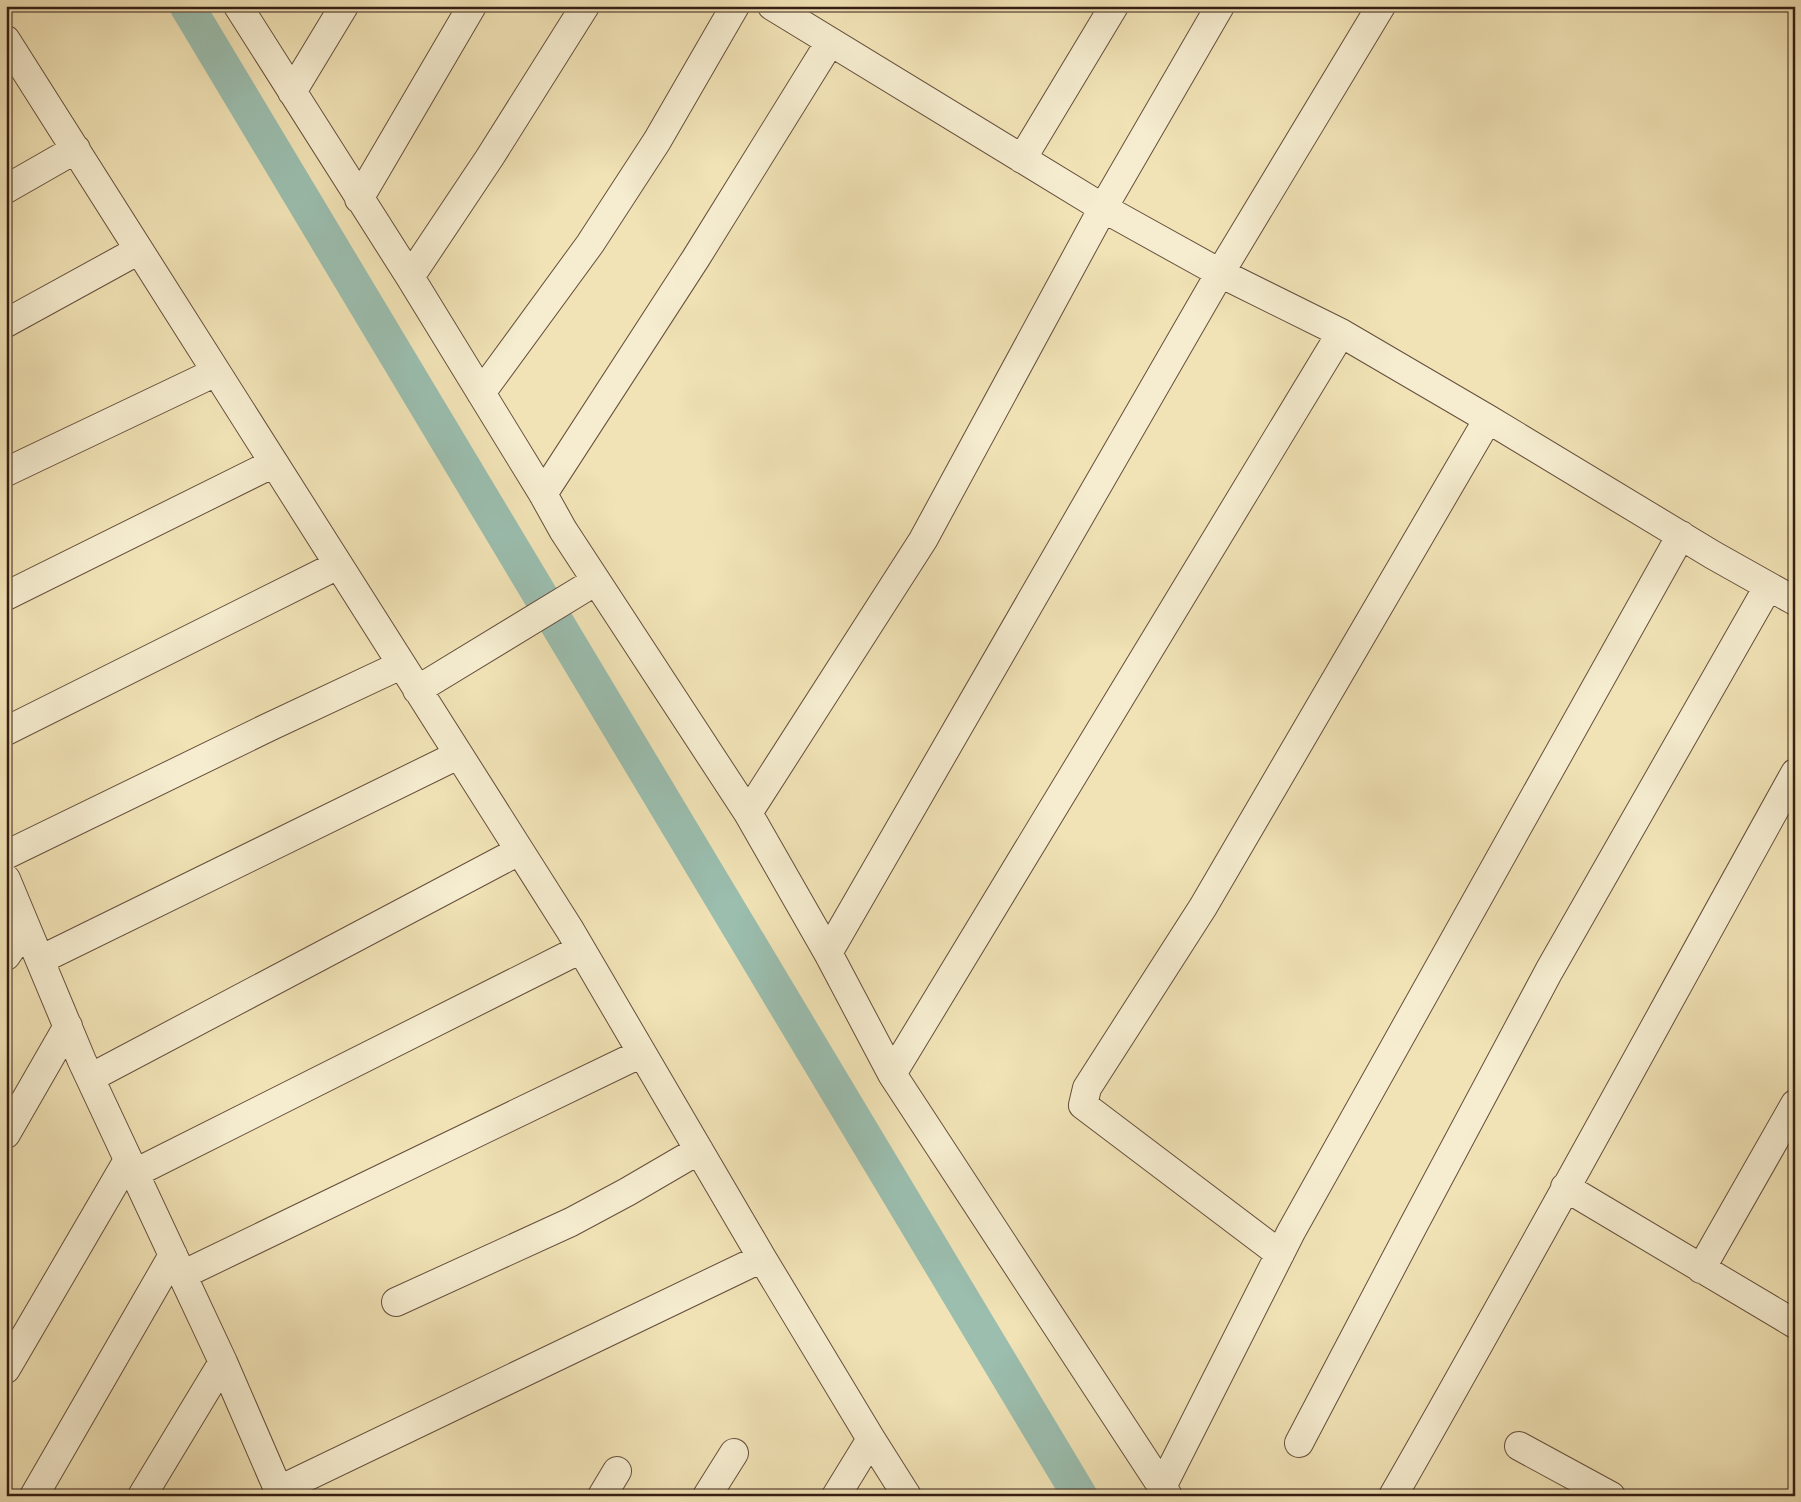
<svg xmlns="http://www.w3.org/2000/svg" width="1801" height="1502" font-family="'IM FELL Double Pica',serif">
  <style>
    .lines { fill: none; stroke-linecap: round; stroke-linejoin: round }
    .canal { stroke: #9bbeaf; stroke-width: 35 }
    .street-casing { stroke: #654f3c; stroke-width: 30 }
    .street { stroke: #f6edd0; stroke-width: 28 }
  </style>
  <rect width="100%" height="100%" fill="#f1e3b6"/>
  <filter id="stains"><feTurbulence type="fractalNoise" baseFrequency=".004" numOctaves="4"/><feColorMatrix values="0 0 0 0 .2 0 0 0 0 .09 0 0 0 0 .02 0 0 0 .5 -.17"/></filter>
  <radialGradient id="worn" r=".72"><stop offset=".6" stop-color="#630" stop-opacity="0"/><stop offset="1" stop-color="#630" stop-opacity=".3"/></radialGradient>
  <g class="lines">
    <!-- canal -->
    <path class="canal" d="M187,6L1080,1496"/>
    <defs>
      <path id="street" d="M238,6L410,277L543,494L563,530L748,813L828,953L892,1074L1168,1496
        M772,6L1103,208L1220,273L1341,333L1488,419L1713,555L1795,601
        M6,40L570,930L762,1258L871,1439L907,1496
        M292,92L344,6
        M1022,159L1114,6
        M6,189L76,149
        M359,199L472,6
        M410,277L490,157L585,6
        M6,323L139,250
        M481,393L590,244L657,141L735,6
        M6,472L216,372
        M543,494L696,258L830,42
        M6,596L274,463
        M417,690L596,581
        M6,731L338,565
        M748,813L923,540L1103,208L1220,6
        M6,855L269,727L401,665
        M6,879L82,1061L223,1362L281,1496
        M828,953L1220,273L1381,6
        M6,956L26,927
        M40,960L458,755
        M892,1074L1341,333
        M90,1078L519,851
        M6,1134L68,1026
        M135,1173L581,949
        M1565,1187L1795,1324
        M1280,1254L1083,1105L1087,1088L1203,907L1488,419
        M1701,1269L1795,1104
        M182,1275L642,1053
        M396,1302L571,1222L627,1192L699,1150
        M6,1369L128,1160
        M1299,1443L1413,1226L1549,971L1768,587
        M1519,1446L1611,1496
        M1162,1487L1291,1232L1681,535
        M279,1490L762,1258
        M34,1496L173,1255
        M142,1496L223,1362
        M602,1496L617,1471
        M707,1496L734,1453
        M836,1496L871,1439
        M1393,1496C1530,1257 1661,1014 1795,773"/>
    </defs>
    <!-- street casing -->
    <use href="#street" class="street-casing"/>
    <!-- street -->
    <use href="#street" class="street"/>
  </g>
  <!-- margin -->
  <rect width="1801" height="1502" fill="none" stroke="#f1e3b6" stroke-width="25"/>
  <rect x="8" y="8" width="1786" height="1487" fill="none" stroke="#361e14" stroke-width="2.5"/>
  <rect x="12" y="12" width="1776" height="1477" fill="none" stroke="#361e14"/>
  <rect width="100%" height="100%" filter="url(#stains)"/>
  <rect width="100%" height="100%" fill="url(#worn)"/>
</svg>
